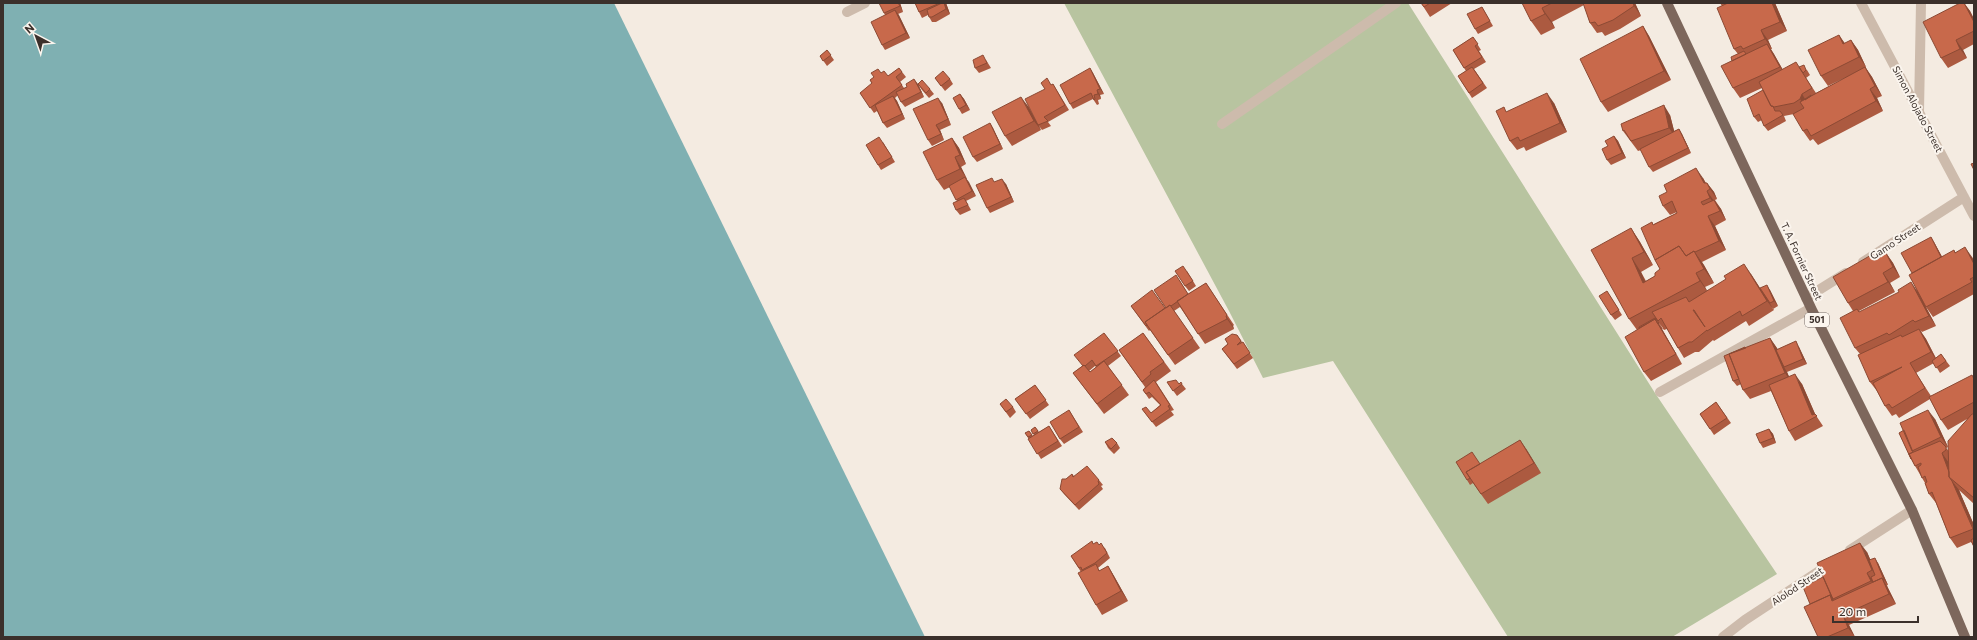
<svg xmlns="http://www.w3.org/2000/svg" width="1977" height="640" font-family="Commissioner,sans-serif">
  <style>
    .green { fill: #b8c4a0 }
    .water { fill: #7fb0b2 }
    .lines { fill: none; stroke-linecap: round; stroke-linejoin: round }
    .lane { stroke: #cdbbac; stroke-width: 10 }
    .street { stroke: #cdbbac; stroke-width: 10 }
    .primary { stroke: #7d675c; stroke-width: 10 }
    .wall { fill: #ac5a40; fill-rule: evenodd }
    .shaded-wall { fill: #8c4a34 }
    .building { fill: #c8694b; stroke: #8c4a34; fill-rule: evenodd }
    .labels { text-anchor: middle; stroke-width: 4; stroke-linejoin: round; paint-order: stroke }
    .shield { fill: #fbf5ee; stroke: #756b66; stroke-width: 1 }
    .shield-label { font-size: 9px; font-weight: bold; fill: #3b302b }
    .street-label { font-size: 10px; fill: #3b302b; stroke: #fbf5ee }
  </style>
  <rect width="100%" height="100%" fill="#f4ebe1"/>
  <!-- green -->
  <path class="green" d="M1064,3H1408L1655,393L1777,574L1672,637H1508L1333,361L1263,378L1229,311Z"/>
  <!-- water -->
  <path class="water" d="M3,3H614L925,637H3Z"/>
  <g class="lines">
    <!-- lane -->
    <path class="lane" d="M1222,124L1396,3"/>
    <!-- street -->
    <path class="street" d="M1861,3L1974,216
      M847,12L865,3
      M1919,111L1921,3
      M1863,262L1964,197
      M1806,298L1846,273
      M1660,392L1811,308
      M1850,550L1912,510
      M1723,637L1745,620L1830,564"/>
    <!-- primary -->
    <path class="primary" d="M1667,3L1811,308L1912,510L1965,637"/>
  </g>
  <!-- wall -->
  <path class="wall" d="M900,3L903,12L898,14L910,38L885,50L882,45L885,15L884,13Z
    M915,3H946L950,14L936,22H932L928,15L922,18L919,12Z
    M1421,3H1452L1430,17Z
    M1522,3H1635L1641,16L1620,29L1605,36L1602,32L1597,33L1590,23L1584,5L1552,22L1555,28L1541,35L1531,21Z
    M1720,3H1775L1787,31L1768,40L1772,49H1771L1783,70L1799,67L1807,70L1810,75L1806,78L1816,93L1857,72L1828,86L1821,76L1839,35L1845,44L1851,40L1858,50L1866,67V68L1872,77L1882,96L1877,98L1883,111L1818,145L1813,139L1810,141L1803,131L1794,114L1784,116L1786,121L1768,131L1764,126L1762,120L1758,122L1754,117L1763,90L1762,88L1740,98L1733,88L1732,61L1738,54L1734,49L1722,6Z
    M1964,3L1970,11L1974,19V44L1963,50L1967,58L1948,68L1941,58Z
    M1482,7L1493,26L1478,34L1475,29Z
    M1643,26L1649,36L1671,80L1608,112L1601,102Z
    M1473,37L1481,50L1479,51L1486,62L1474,69L1487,88L1472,98L1458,76L1466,71L1453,50Z
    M827,50L834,60L827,66L820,56Z
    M986,60L991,68L979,73L975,68Z
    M899,68L906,77L900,82L904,88L918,84L924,97L905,107L901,102L898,95L895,98L897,101L905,119L887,128L883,123L877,111L874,113L860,93L872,84L870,80L874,77L881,73L888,76Z
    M1090,68L1093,73L1104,94L1100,95L1101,99L1098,100L1099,104L1097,105L1093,99L1073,109L1070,104Z
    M935,78L950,79L953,84L945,91Z
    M918,84L930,89L934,94L929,98L922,90Z
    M1053,84L1069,110L1048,122L1051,126L1042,130L1039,126L1041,130L1012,146L1005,136L1028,106L1037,122L1051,85Z
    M960,94L964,99L970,110L962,114L959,109Z
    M942,103L951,125L940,130L944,140L932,146L928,140Z
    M1554,103L1567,132L1526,151L1524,147L1517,150L1510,141L1507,112Z
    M1670,115L1674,131L1679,129L1682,134L1691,153L1653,172L1649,167L1641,150L1638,151L1623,131Z
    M990,123L993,128L1003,149L977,162L973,157Z
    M1614,136L1618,141L1626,158L1611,165L1607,160L1608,146Z
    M952,138L959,148L966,164L961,167L967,179H966L976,196L966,201L971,210L960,215L956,210L957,201L950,187L944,190L937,180Z
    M883,142L895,162L881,170L878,165Z
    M1703,178L1706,183H1707L1714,192L1717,199L1715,200L1721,209L1726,220L1715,226L1726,250L1702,262L1714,283L1705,287L1707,291L1751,274L1760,288L1770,290L1778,306L1773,309L1771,306L1774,310L1749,326L1746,321L1714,341L1713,340L1699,352H1695L1684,358L1678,348L1667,329L1664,330L1658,322L1663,328L1662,329L1682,364L1651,381L1644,372L1637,330L1629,319L1631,228L1640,242L1653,265L1641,272L1646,281L1655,276L1660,269L1657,263L1654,224L1677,213V212L1670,215L1663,206Z
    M995,182L1006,184L1014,202L990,213L987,208Z
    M1931,237L1934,242L1942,257L1956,252L1972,257L1974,261V294L1933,317L1926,307L1922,300L1936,326L1922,332L1920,330L1926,339L1936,358L1941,354L1950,366L1940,373L1934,363L1916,373L1931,396L1974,378V504L1959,490L1974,525V547L1971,542L1957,548L1950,538L1936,503L1929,494L1925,483L1911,459L1899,433L1935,419L1948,447L1946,448L1949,451L1967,419L1948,430L1941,420L1930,399L1899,418L1896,414L1892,416L1885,406L1877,391L1870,382L1860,354L1855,348L1853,311L1848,303L1876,258L1886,253L1893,263L1900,277L1890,283L1895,292L1859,311V312L1917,291L1912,273Z
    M1187,271L1196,286L1189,291L1185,286Z
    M1180,281L1188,294L1206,283L1234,325L1233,326L1234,329L1205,344L1180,307L1174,311L1200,348L1175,365L1150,330L1149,331L1131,306L1165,308Z
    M1607,291L1622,315L1615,320L1611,315Z
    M1104,333L1121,356L1108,366L1129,395L1104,414L1073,373L1082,366ZM1095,366L1096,367L1090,372L1089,371Z
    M1143,333L1171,371L1156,382L1174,410L1171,411L1174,415L1156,427L1142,409L1151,413L1160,405L1152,397L1149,399L1143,390L1145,387L1119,350Z
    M1237,335L1242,342L1246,347L1253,358L1237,369L1222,349Z
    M1770,338L1778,350L1799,347L1807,364L1787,372L1789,377L1802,384L1815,414L1823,426L1795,441L1789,431L1771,391L1750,399L1743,390L1741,384L1737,386L1733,381L1746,348Z
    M1167,382L1182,384L1186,389L1177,396Z
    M1035,385L1049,405L1030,419L1015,399Z
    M1716,402L1731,423L1714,435L1700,414Z
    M1000,404L1013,407L1016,412L1010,418Z
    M1069,410L1083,432L1064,444L1060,439Z
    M1049,426L1062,446L1041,459L1025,433L1029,431L1033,436L1034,435L1031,430L1035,427L1039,432Z
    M1769,429L1773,434L1776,443L1763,448L1760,443Z
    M1520,440L1541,473L1488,504L1473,483L1470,485L1467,480L1480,464Z
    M1105,442L1117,443L1120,448L1114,454L1108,448Z
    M1072,474L1074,476L1099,480L1103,485L1101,486L1103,489L1079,510L1064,494L1060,489L1066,479Z
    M1093,544L1099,545L1105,548L1110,558L1098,568L1100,571L1108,566L1114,576L1128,601L1102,615L1096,605L1081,572L1071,556Z
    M1867,552L1870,559L1878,563L1888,585H1887L1888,588L1896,604L1849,625L1855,637H1818L1823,577Z"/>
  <!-- shaded-wall -->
  <path class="shaded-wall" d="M898,3H900L903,12L900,6Z
    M944,3H946L950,14L946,9Z
    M1633,3H1635L1641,16L1634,6Z
    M1772,3H1775L1787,31L1780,22Z
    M1964,3L1970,11L1974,19V22Z
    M1542,8L1552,22L1555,28L1545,14Z
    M895,10L899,15L910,38L906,33Z
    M1643,26L1649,36L1671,80L1664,71Z
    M1761,30L1768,40L1772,49L1765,39Z
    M1839,35L1846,45L1843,44Z
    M1851,40L1858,50L1866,67L1859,57Z
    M1956,40L1963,50L1967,58L1960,49Z
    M1767,44L1774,54L1786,76L1780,67Z
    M1865,67L1872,77L1882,96L1875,86Z
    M1090,68L1093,73L1104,94L1100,89Z
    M914,79L918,84L924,97L921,92Z
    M1870,89L1877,98L1883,111L1876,101Z
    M1097,90L1100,95L1101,99L1098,94Z
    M1547,93L1554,103L1567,132L1560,123Z
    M960,94L964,99L970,110L966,105Z
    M1802,94L1807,102L1806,109L1800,99Z
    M893,96L897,101L905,119L902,114Z
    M1021,97L1028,106L1041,130L1034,121Z
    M938,98L942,103L951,125L948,119Z
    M1664,105L1670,115L1676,138L1669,128Z
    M990,123L993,128L1003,149L1000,144Z
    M936,125L940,130L944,140L941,134Z
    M1679,129L1682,134L1691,153L1688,148Z
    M1614,136L1618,141L1626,158L1622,153Z
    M952,138L959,148L966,164L960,155Z
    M955,157L961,167L967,179L960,169Z
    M1696,168L1703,178L1709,190L1704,183Z
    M965,177L969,182L976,196L972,191Z
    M1002,179L1006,184L1014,202L1011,197Z
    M1707,183L1714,192L1717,199L1710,189Z
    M1707,191L1714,201L1717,208L1710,198Z
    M1714,200L1721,209L1726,220L1720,211Z
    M1708,216L1715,226L1726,250L1719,241Z
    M1631,228L1640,242L1653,265L1644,252Z
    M1931,237L1934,242L1946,264L1942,259Z
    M1965,247L1972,257L1974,261V264Z
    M1694,251L1704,265L1714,283L1704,269Z
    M1886,253L1893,263L1900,277L1893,267Z
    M1632,258L1641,272L1652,297L1643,283Z
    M1744,264L1751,274L1774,310L1767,301Z
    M1696,273L1705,287L1709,294L1700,281Z
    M1883,273L1890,283L1895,292L1888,282Z
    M1911,282L1918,292L1936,326L1929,316Z
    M1767,285L1770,290L1778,306L1774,301Z
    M1226,316L1233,326L1234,329L1227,319Z
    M1655,319L1662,329L1682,364Z
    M1919,329L1926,339L1937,361L1931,352Z
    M1770,338L1777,348L1785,367H1784L1787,372L1792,383L1785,373Z
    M1796,341L1799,347L1807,364L1803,359Z
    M1795,374L1802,384L1816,416L1812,415Z
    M1928,410L1935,419L1948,447L1941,437Z
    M1769,429L1773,434L1776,443L1773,438Z
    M1520,440L1527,450L1541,473L1534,463Z
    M1942,453L1949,463L1951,478Z
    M1952,481L1959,490L1974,525V530Z
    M1860,543L1867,552L1879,580L1872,570Z
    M1875,558L1878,563L1888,585L1884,580Z
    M1108,566L1114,576L1128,601L1121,591Z
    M1867,573L1874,582L1878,591L1871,581Z
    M1882,578L1888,588L1896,604L1889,594Z
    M1843,615L1849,625L1855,637L1848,628Z"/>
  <!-- building -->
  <path class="building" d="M879,3H898L900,6L884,13Z
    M915,3H940L919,12Z
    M942,3H944L946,9L932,17H929L927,10Z
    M1421,3H1430L1424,7Z
    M1522,3H1552L1542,8L1545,14L1531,21Z
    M1583,3H1633L1634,6L1613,20L1598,26L1595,22L1590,23Z
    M1728,3H1772L1780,22L1761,30L1765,39L1743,49L1741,46L1734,49L1717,8Z
    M1960,3H1964L1974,22V31L1956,40L1960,49L1941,58L1923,22Z
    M1482,7L1490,21L1475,29L1467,14Z
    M895,10L906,33L882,45L871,22Z
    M1643,26L1664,71L1601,102L1580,59Z
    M1839,35L1843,44L1851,40L1859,57L1821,76L1808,50Z
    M1473,37L1478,44L1475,46L1482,57L1464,68L1453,50Z
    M1767,44L1780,67L1733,88L1721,66Z
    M827,50L831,55L823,61L820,56Z
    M1744,51L1746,54L1732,61L1731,57Z
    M983,55L987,63L975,68L973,60Z
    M1796,62L1812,88L1802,94L1800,99L1794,103L1774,107L1771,106L1759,82Z
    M1804,65L1806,70L1803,73L1799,67Z
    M1472,67L1483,83L1469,93L1458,76Z
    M1865,67L1875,86L1870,89L1876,101L1811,136L1807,129L1803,131L1793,114L1804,108L1800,102Z
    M899,68L902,72L896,77L902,85L870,108L860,93L872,83L870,80L874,77L871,73L878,69L881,73L884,71L888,76Z
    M1090,68L1100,89L1097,90L1098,94L1094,95L1095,99L1094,100L1091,93L1070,104L1060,85Z
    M943,71L950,79L941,86L935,78Z
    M1047,78L1051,85L1053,84L1065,105L1044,117L1048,121L1038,125L1025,99L1045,89L1041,83Z
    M914,79L921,92L901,102L896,92L907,87L906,84Z
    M922,80L930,89L926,93L918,84Z
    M1763,90L1771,106H1773L1775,111H1780L1783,115L1764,126L1759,114L1754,117L1747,99Z
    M1547,93L1560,123L1520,141L1518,137L1510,141L1496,111L1504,107L1506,112Z
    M960,94L966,105L959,109L953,98Z
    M1811,95V96L1805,100V99Z
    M893,96L902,114L883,123L875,105Z
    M1021,97L1034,121L1005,136L992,112Z
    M938,98L948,119L936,125L941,134L928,140L913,109Z
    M1664,105L1669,128L1631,141L1624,130L1623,131L1621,124Z
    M990,123L1000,144L973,157L963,137Z
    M1679,129L1688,148L1649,167L1640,149Z
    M1614,136L1622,153L1607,160L1602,149L1608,146L1605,141Z
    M879,137L892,157L878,165L866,145Z
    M952,138L960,155L955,157L960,169L937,180L923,152Z
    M1974,163V170L1971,164Z
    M1696,168L1704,183H1707L1710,189L1707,191L1710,198L1701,202L1703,205L1714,200L1720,211L1708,216L1719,241L1695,252L1694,251L1686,256L1679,246L1655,260L1641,228L1652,222L1653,225L1677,213L1672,201L1663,206L1659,196L1667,192L1664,185Z
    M965,177L972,191L956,200L949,186Z
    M992,178L994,182L1002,179L1011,197L987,208L976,185Z
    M964,198L968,205L956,210L953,203Z
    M1631,228L1644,252L1632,258L1643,283L1655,276V273L1660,269L1655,260L1679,246L1686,256L1694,251L1704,269L1696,273L1700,281L1629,319L1591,250Z
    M1931,237L1941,257L1912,273L1901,253Z
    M1965,247L1974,264V277L1970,279L1972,282L1926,307L1909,275L1954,250L1955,253Z
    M1886,253L1893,267L1883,273L1888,282L1848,303L1833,277L1873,254L1875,259Z
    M1744,264L1767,301L1742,316L1740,311L1707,331V330L1692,342H1689L1678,348L1661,318L1658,321L1652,312L1686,297L1689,302L1726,279L1724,276ZM1693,310H1694L1705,327Z
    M1183,266L1193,281L1185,286L1175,271Z
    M1176,275L1188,294L1171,306L1170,305L1166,308L1154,290Z
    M1911,282L1929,316L1915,322L1913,320L1889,335L1887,333L1855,348L1840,318L1857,309L1859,312L1899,292L1898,290Z
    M1206,283L1227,315L1226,316L1227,319L1198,334L1177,301Z
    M1767,285L1774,301L1770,303L1760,288Z
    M1152,290L1165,308L1145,322L1147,325L1146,326L1131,306Z
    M1607,291L1619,310L1611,315L1599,296Z
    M1170,305L1193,338L1168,355L1145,322Z
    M1655,318L1659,323L1658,324L1655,319L1639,328V327Z
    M1655,319L1676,354L1644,372L1625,337Z
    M1919,329L1931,352L1910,363L1925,388L1892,408L1889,404L1885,406L1873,383L1902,367L1870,382L1858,355L1901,335L1902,337Z
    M1104,333L1118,351L1096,366L1092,360L1085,366L1084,365L1083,366L1074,355Z
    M1143,333L1164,362L1150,372L1151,374L1142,382L1119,350Z
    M1232,334L1237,335L1241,341L1237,345L1243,342L1250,353L1234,364L1222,349L1228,344L1225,339Z
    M1770,338L1785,373L1743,390L1729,354Z
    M1796,341L1803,359L1784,367L1776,350Z
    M1745,347L1746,348L1729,354L1739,379L1733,381L1724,356Z
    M1941,354L1946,361L1936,368L1932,361Z
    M1104,361L1122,385L1097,404L1073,373L1084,365L1090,372Z
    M1795,374L1812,415L1815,414L1817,416L1789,431L1769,385Z
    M1972,375L1974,379V402L1941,420L1929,397Z
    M1154,380L1170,405L1168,406L1170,409L1152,422L1142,409L1146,407L1151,413L1161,405L1149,392L1146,394L1143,390Z
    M1176,380L1179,384L1181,382L1182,384L1173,391L1167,382Z
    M1035,385L1046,400L1026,414L1015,399Z
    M1006,399L1013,407L1006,412L1000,404Z
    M1716,402L1727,418L1710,429L1700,414Z
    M1069,410L1079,427L1060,439L1050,422Z
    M1928,410L1941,437L1912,451L1900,423Z
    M1972,414H1974V498L1949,477L1948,441Z
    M1049,426L1058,441L1037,454L1028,439Z
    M1035,427L1038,431L1033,434L1031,430Z
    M1769,429L1773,438L1760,443L1756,434Z
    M1904,430L1913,452L1909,454L1911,458V459L1899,433Z
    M1029,431L1032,435L1028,437L1025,433Z
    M1112,438L1117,443L1111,449L1105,442Z
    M1520,440L1534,463L1481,494L1466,472Z
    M1940,441L1946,447V450L1942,453L1949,472V477L1952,481L1973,529L1950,538L1932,492L1929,494L1925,483L1927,482L1925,476L1922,478L1918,467L1921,465V463L1915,466L1909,454Z
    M1472,452L1480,464L1466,472L1470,478L1467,480L1456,462Z
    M1087,466L1099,480L1098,481L1099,484L1075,505L1060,489L1062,479H1066L1072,474L1073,477Z
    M1974,538V547L1971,540Z
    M1092,541L1093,544L1097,542L1099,545L1101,543L1107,553L1095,563L1082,570L1081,567L1079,568L1071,556Z
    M1860,543L1872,570L1867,573L1871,581L1833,599L1817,563Z
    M1875,558L1884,580H1883L1882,578L1873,582L1871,577L1875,575L1869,560Z
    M1096,564L1099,571L1108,566L1121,591L1096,605L1078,573Z
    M1823,577L1833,600L1830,595L1810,604L1803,587Z
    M1882,578L1889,594L1843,615L1848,628L1827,637H1818L1804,607L1830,595L1832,601Z"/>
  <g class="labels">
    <!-- shield labels -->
    <rect class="shield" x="1805" y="313" width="24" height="14" rx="3"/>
    <g class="shield-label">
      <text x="1817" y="323">501</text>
    </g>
    <!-- street labels -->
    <g class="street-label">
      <text transform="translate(1918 109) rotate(62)" y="4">Simon Alojado Street</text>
      <text transform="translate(1895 241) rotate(-33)" y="4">Gamo Street</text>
      <text transform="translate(1802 261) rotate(65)" y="4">T. A. Fornier Street</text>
      <text transform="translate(1797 586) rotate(-34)" y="4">Alolod Street</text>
    </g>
  </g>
  <!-- border -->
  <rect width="1977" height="640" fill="none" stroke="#3b302b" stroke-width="8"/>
  <!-- north arrow -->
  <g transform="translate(36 36) rotate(319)" stroke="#fbf5ee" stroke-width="3" paint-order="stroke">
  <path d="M0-3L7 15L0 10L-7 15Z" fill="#3b302b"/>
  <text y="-6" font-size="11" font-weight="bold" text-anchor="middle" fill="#3b302b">N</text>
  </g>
  <!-- scale -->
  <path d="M1833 616v6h85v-6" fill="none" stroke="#3b302b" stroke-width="2"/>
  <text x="1839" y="616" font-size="12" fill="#3b302b" stroke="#fbf5ee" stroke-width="3" paint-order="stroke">20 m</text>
</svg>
